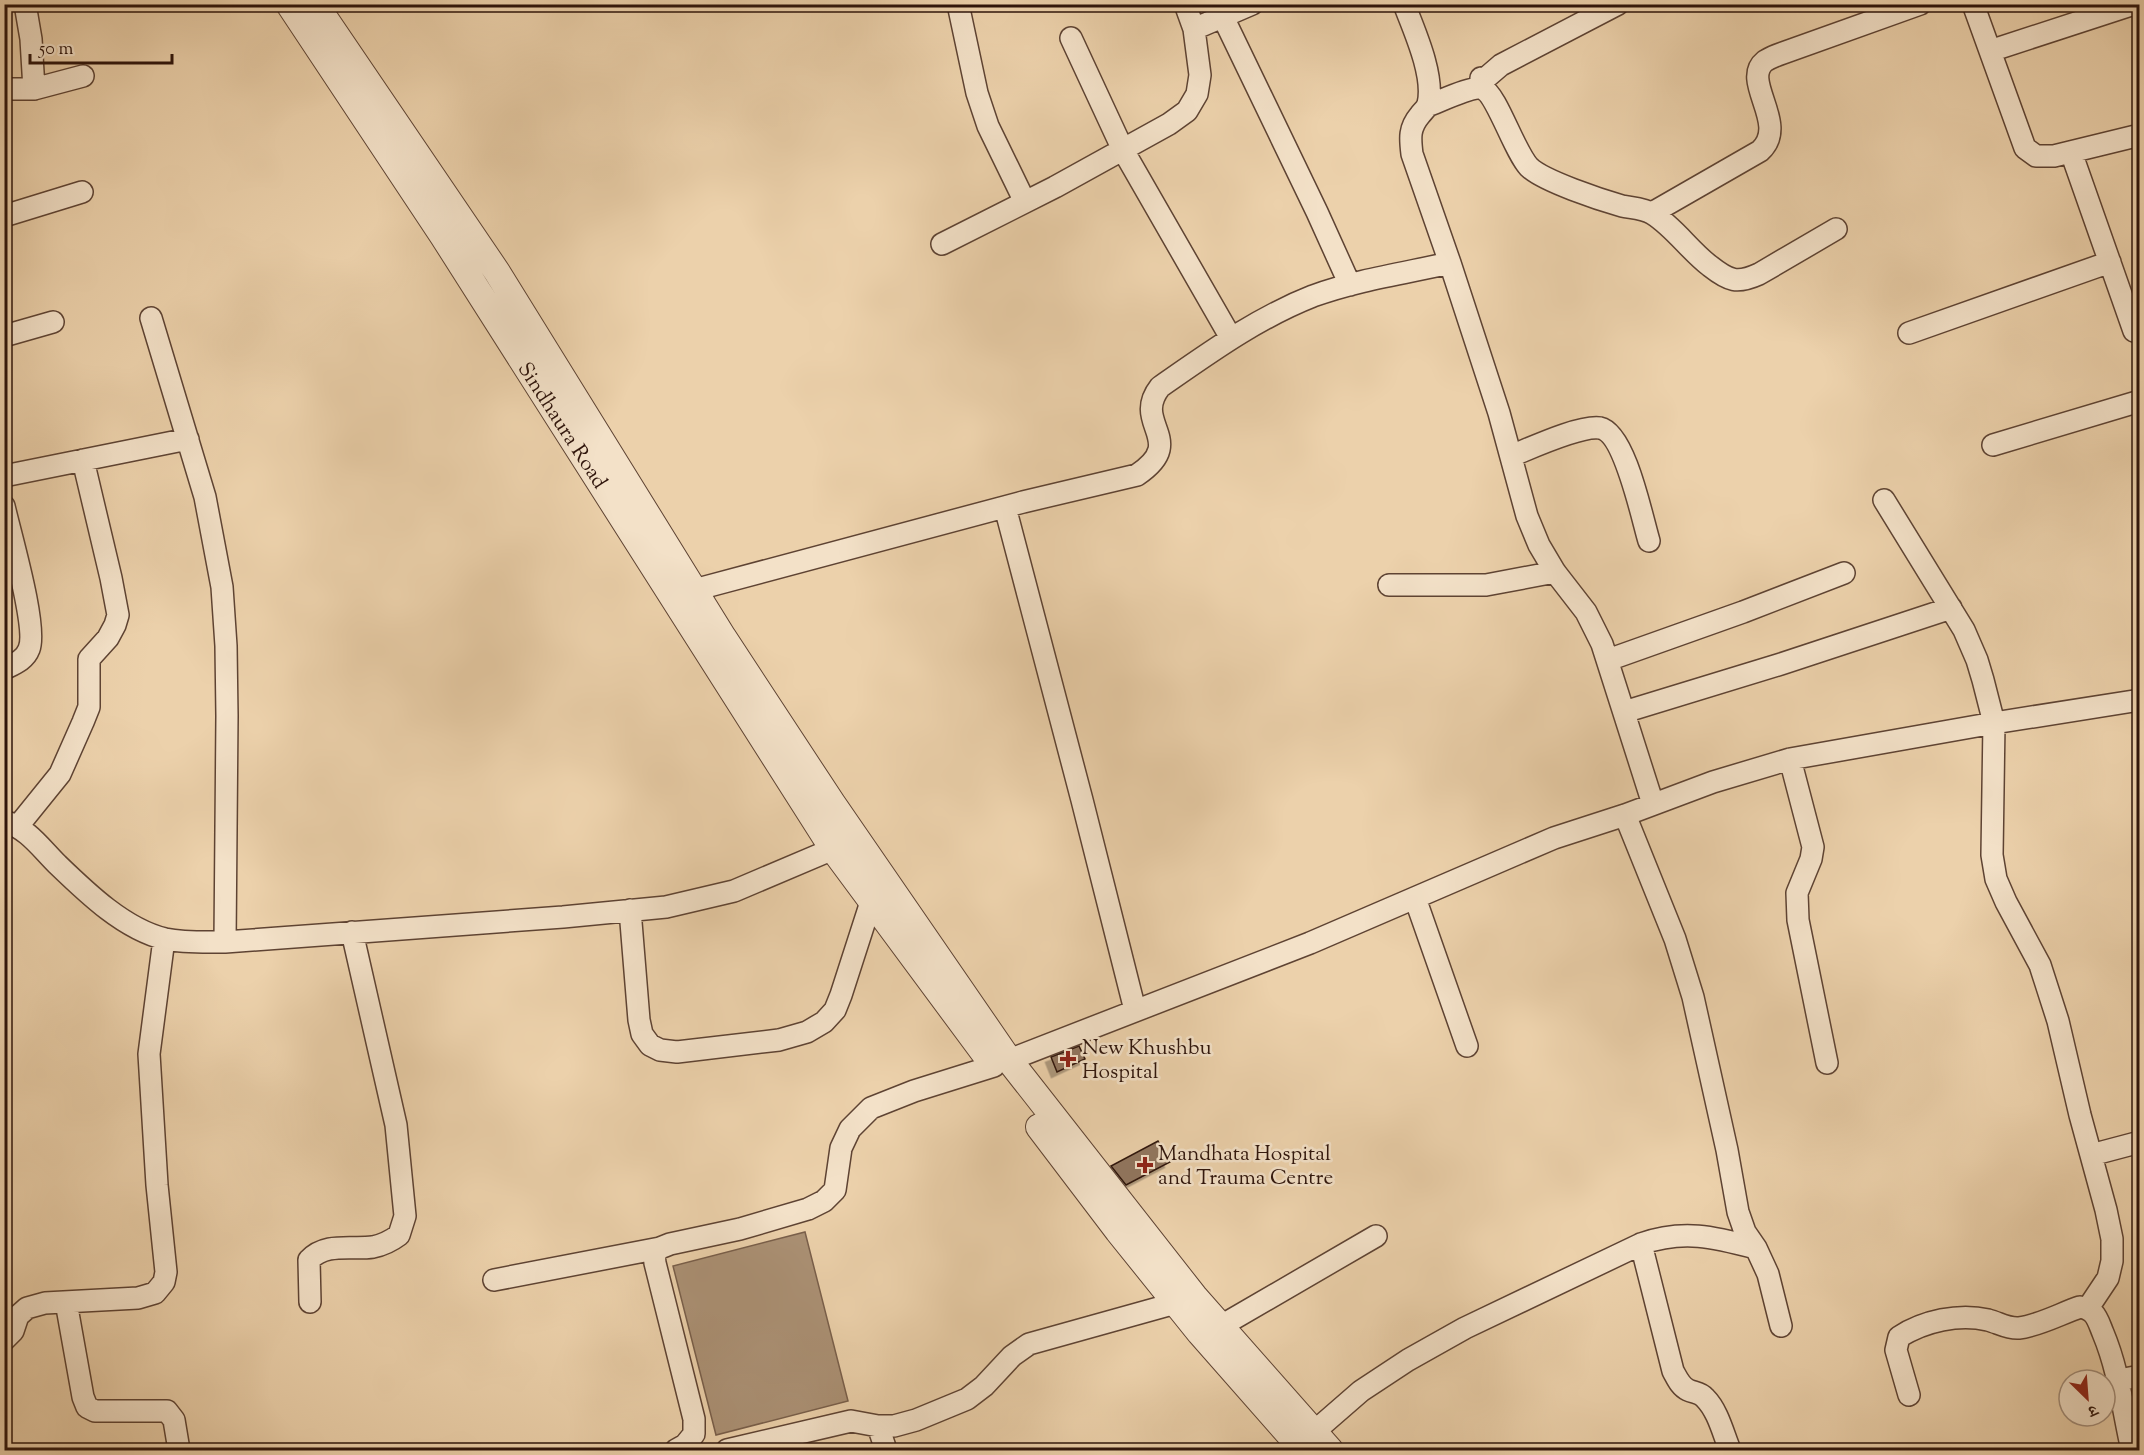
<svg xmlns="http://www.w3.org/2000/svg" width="2144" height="1455" font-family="'Sorts Mill Goudy','Noto Serif Devanagari',serif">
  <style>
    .water { fill: #ab9175; stroke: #795f4b; stroke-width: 1.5 }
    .building { fill: #91765e; stroke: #2e140b; stroke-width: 1.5; filter: url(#shadow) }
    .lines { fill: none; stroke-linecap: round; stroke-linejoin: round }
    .minor-casing { stroke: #5e4333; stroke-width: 24 }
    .tertiary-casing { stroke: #5e4333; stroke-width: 28 }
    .minor { stroke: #f3e1c8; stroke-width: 21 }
    .tertiary { stroke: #f3e1c8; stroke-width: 26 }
    .poi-dot { fill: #8f2418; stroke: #f3e1c8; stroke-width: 2 }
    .labels { text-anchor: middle; stroke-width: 5; stroke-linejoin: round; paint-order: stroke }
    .street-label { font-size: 21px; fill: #2e140b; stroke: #f3e1c8 }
    .poi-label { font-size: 21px; fill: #2e140b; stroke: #f3e1c8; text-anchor: start }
  </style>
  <defs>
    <filter id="shadow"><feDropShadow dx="-5.5" dy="5.5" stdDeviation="0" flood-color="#0004"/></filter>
  </defs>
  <rect width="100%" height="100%" fill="#ecd1ab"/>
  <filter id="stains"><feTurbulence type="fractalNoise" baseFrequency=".00333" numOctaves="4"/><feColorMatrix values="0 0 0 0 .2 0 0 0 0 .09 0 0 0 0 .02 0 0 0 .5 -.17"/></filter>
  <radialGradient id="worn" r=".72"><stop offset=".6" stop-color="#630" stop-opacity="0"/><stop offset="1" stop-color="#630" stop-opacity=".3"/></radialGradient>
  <!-- water -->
  <path class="water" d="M805,1232L848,1401L716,1435L673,1266Z"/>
  <!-- building -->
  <path class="building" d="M1079,1046L1085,1059L1057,1072L1051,1057Z
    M1158,1141L1170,1162L1126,1185L1111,1166Z"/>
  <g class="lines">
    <defs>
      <path id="minor" d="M25,4L31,39L34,89
        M958,4L977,93L988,126L1025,202
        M1404,4C1414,30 1435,76 1428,104C1427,108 1423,111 1420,115C1409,128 1410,138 1412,154L1450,263L1499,413L1527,516L1539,545L1555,572L1586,612L1602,644L1653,804
        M1973,4L2025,148L2036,156H2054L2140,135
        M1223,17L1317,212L1350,285
        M1194,29L1252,4
        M1071,38L1123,150L1231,338
        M1990,51L2134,4
        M1481,78L1487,77L1501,65L1618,4
        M4,89H34L83,76
        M1427,106C1439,102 1473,85 1483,89C1497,95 1514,151 1529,167C1543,181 1601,200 1622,206C1632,208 1644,208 1653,214C1674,227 1690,251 1710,266C1729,281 1737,284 1759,274L1836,229
        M2071,152L2134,331
        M1652,213L1760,151C1790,124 1740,81 1765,61C1770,58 1777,55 1783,53L1920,4
        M4,216L82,192
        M942,244L1055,187L1169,124L1187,111L1197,94L1200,75L1194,29L1185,4
        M151,318L205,497L222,587L226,646L227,716L225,942
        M1909,333L2110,262
        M4,336L53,322
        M1993,445L2140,401
        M1511,456C1531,448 1580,425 1600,428C1625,433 1642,518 1649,541
        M4,476L188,439
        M1884,500L1964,630L1977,660L1983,680L1994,723L1992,855L1996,879L2006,902L2040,965L2058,1021L2080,1115L2106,1210L2112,1239V1261L2108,1278L2088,1308
        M4,506C10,533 38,628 29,649C25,660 14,664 4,669
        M1005,507L1082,800L1135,1010
        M1389,585H1486L1555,572
        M694,590L1023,502L1137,475C1189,440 1131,424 1160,387C1209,353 1257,318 1313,296C1357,280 1405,273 1450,263
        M1608,660L1743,612L1844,573
        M1624,712L1781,664L1951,608
        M1790,759L1813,847L1811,859L1797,893L1798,920L1827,1063
        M1625,815L1675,939L1693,997L1727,1150L1738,1212L1745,1232L1756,1248L1768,1274L1781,1326
        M4,821C28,829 40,847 57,864C87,893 124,929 165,939C185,943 205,942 225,942L563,917L666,907L734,891L833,849
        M18,826L60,774L83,722L89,707V659L108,638L115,625L118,615L111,578L83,460
        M1415,898L1467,1046
        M630,910L639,1020L642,1034L650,1045L660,1050L677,1052L779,1040L807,1032L824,1022L835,1010L841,995L871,902
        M1009,1060L1310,943L1554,838L1625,815L1713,782L1790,759L1994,723L2140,700
        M2091,1155L2140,1142
        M1641,1244L1673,1371C1677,1378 1680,1386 1688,1390C1694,1393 1700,1392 1705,1398C1718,1411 1723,1433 1730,1450
        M494,1280L660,1248
        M66,1302L83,1397L87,1407L95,1411H167L174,1420L179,1450
        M310,1302L309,1260C326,1242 351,1250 373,1247C383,1245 391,1241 399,1235L405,1216L396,1125L352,932
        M1221,1326L1376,1236
        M4,1340L13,1331L18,1316L27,1308L45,1303L138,1298L155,1293L164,1282L166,1272L157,1185L149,1054L164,939
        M2119,1380L2140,1376
        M1909,1395L1896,1350L1899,1337C1924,1321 1959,1313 1988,1320C1999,1323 2008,1329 2019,1328C2038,1326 2062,1313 2080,1307C2085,1308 2089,1309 2093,1313C2098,1318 2100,1326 2103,1333C2119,1371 2123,1411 2132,1450
        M878,1426L886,1450
        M1315,1431L1361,1391L1408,1360L1465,1328L1641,1244C1683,1229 1714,1237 1756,1248
        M676,1450L685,1445L694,1434V1419L655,1263L654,1254L660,1248L670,1244L740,1229L808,1209L824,1201L835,1190L841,1148L850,1129L871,1108L914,1091L994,1066
        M727,1450L851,1421L878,1426H894L916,1420L967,1399L984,1386L1012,1356L1029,1344L1176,1303"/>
      <path id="tertiary" d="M289,4L443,236L833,849L990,1061
        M315,4L497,272L723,637L832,803L1009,1060L1194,1296L1330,1450
        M1039,1127L1118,1231L1200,1333L1303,1450"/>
    </defs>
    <!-- minor casing -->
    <use href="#minor" class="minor-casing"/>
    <!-- tertiary casing -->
    <use href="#tertiary" class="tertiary-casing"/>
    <!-- minor -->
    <use href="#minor" class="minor"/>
    <!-- tertiary -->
    <use href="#tertiary" class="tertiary"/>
  </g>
  <!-- markers -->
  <g class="poi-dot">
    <path d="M1065 1050h6v6h6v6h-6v6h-6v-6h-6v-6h6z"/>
    <path d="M1142 1156h6v6h6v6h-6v6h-6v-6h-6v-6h6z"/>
  </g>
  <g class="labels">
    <!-- street labels -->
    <g class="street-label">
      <text transform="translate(563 425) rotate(57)" y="7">Sindhaura Road</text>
    </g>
    <!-- poi labels -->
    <g class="poi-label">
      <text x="1082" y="1054">New Khushbu<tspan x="1082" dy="24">Hospital</tspan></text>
      <text x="1158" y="1160">Mandhata Hospital<tspan x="1158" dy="24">and Trauma Centre</tspan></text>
    </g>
  </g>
  <!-- margin -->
  <rect width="2144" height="1455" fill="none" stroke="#ecd1ab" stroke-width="24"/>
  <rect x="6" y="6" width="2132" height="1443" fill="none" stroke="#2e140b" stroke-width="3"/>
  <rect x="12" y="12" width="2120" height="1431" fill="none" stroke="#2e140b" stroke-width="1.5"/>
  <!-- north arrow -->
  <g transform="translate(2087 1398) rotate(155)"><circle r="28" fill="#f3e1c8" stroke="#a48f7c" stroke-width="1.5"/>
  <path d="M0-4.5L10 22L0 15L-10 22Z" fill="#8f2418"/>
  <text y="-9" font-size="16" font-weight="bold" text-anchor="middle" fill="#2e140b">उ</text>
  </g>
  <!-- scale -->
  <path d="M30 54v9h142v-9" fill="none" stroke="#2e140b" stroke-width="3"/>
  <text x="39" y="54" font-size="18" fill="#2e140b" stroke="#f3e1c8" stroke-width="4.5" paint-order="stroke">50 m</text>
  <rect width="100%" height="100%" filter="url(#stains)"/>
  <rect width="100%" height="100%" fill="url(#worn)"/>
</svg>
